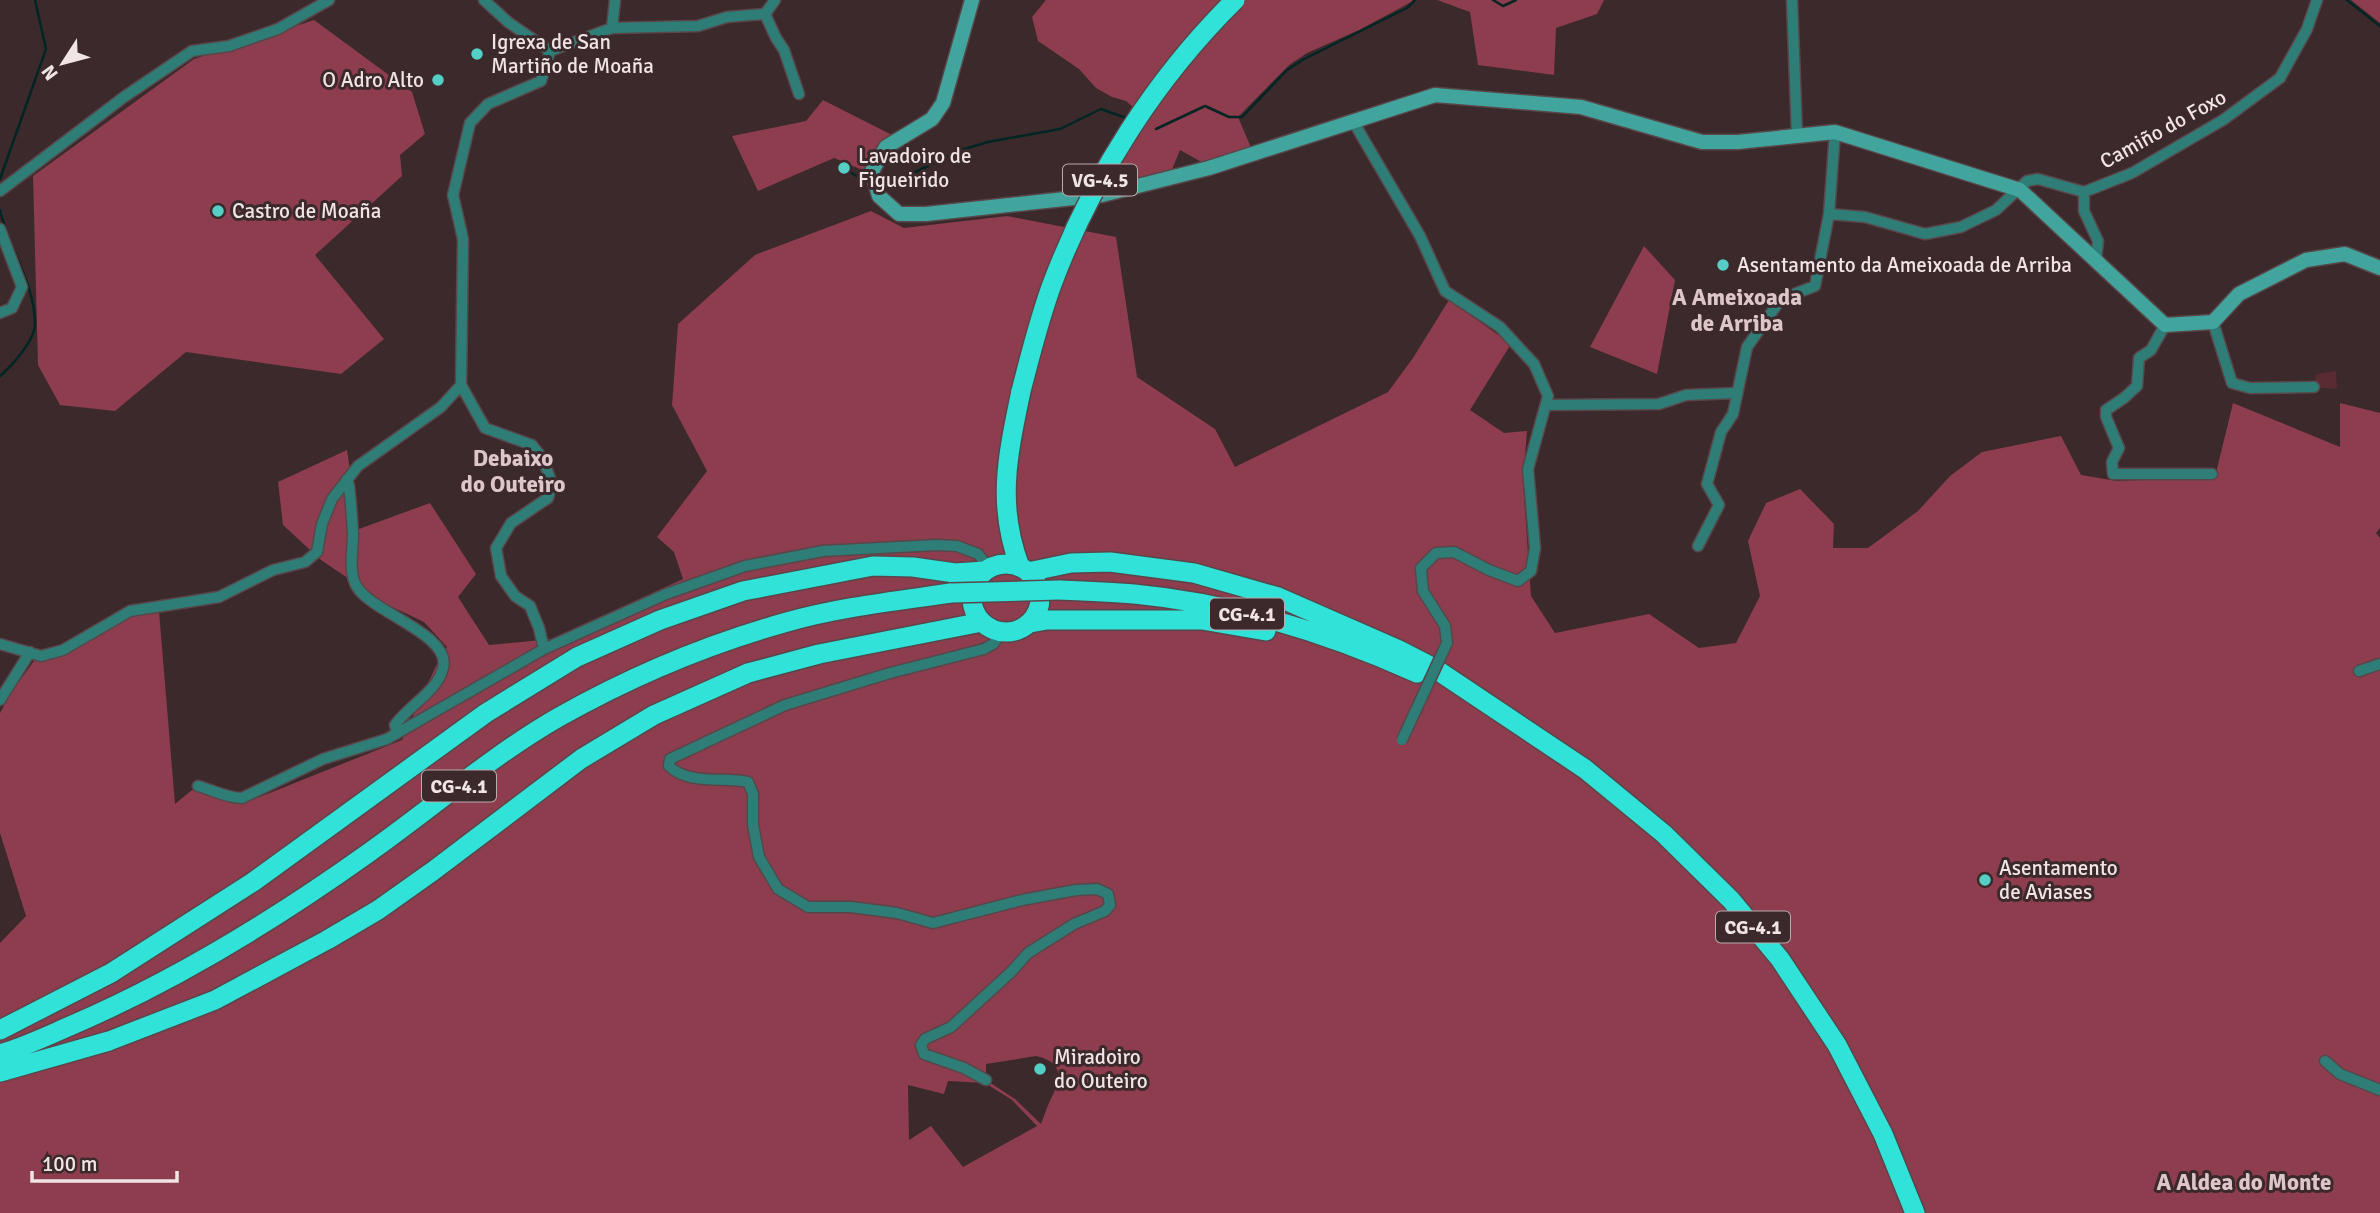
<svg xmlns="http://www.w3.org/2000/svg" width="2380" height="1213" font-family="Signika,sans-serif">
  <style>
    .green { fill: #5a2b33 }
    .forest { fill: #8d3d4d; fill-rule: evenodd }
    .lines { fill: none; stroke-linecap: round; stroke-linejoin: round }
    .stream { stroke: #002523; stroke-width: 2.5 }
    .street-casing { stroke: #58474a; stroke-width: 13 }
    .secondary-casing { stroke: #58474a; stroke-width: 17 }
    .highway-casing { stroke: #58474a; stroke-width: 22 }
    .street { stroke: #2e7d77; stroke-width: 10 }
    .secondary { stroke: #41a59d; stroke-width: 14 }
    .highway { stroke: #30e2d8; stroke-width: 19 }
    .street-bridge-casing { stroke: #58474a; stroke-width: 13; stroke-linecap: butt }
    .highway-bridge-casing { stroke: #58474a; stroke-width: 22; stroke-linecap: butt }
    .street-bridge { stroke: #2e7d77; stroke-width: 10 }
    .highway-bridge { stroke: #30e2d8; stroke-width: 19 }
    .poi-dot { fill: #55cec5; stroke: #3b292c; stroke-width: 2.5 }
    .labels { text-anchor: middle; stroke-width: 6; stroke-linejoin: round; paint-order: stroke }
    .shield { fill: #3b292c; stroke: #baacae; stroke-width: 2 }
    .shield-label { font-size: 19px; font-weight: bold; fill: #f0e4e5 }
    .poi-label { font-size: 21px; fill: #f0e4e5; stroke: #3b292c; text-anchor: start }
    .street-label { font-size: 21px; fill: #f0e4e5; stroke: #3b292c }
    .neighbourhood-label { font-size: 23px; font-weight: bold; fill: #ddc5c8; stroke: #3b292c }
  </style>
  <rect width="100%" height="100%" fill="#3b292c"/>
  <!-- green -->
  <path class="green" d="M2336,371L2337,389L2314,387L2316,374Z"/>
  <!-- forest -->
  <path class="forest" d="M1046,0H1415L1359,30L1307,53L1289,65L1238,117L1252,150L1205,164L1180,150L1171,172L1139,181L1101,188L1144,117L1126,101L1112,97L1096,88L1079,69L1038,41L1032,17Z
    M1437,0H1604L1597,14L1556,28L1554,75L1478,65L1470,12Z
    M2351,0H2380V23Z
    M314,20L412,92L425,134L400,155L402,176L315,255L384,339L341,374L186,352L115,411L60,405L38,365L33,176L194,59Z
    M823,100L896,137L867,172L834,158L758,191L732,136L806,121Z
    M871,211L904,228L1007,216L1116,237L1137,377L1215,429L1235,467L1388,392L1413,358L1449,300L1511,344L1470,410L1504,433L1527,431L1523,481L1531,596L1555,633L1649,614L1699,648L1736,643L1760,596L1748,541L1766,503L1800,489L1834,524L1833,548H1868L1918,511L1950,476L1982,452L2061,436L2081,475L2117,481L2215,477L2233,403L2340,447V403L2380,413V528L2376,533L2380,538V1213H0V943L26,916L0,833V713L10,694L34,661L67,653L121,618L159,611L175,804L192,790L242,804L402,740L436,666L447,647L424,622L386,604L321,560L283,525L278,482L347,450L359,529L430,503L476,574L458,597L489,645L552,639L683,579L674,552L657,537L707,471L672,405L678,324L755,255ZM1036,1056C1067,1063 1060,1081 1049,1103C1046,1109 1044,1117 1041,1124L1015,1099L986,1080V1064ZM948,1081L985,1083L1012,1100L1037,1126L963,1167L931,1126L909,1140L908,1085L944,1094Z
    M1644,246L1675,280L1657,374L1590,347Z"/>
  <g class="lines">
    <!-- stream -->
    <path class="stream" d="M1493,0L1503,6L1516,0
      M2347,0L2380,26
      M1156,129L1205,106L1229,117H1242L1287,70L1304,59L1407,8L1415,0
      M850,172L860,178
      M0,179L46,49L35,0
      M888,182L911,174L961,150L988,142L1060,129L1101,109L1129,119
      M0,210C8,248 35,283 35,324C35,340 12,366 0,376"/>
    <defs>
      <path id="street" d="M484,0L508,22L550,51
        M1792,0L1797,136
        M765,14L776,38L784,50L799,94
        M612,28L615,0
        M550,51L612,28L698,26L727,17L765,14L775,0
        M1353,121L1420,236L1445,291L1500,327L1534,364L1548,396L1528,469L1535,548L1531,571L1518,581L1489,570L1454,552L1436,553L1421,568L1423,591L1445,626L1447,643
        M0,191L124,97L192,51L229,46L278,29L329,0
        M2084,192V211L2098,241L2096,260
        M1829,214L1835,132
        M0,229L22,287L12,308L0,313
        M2213,322L2232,383L2250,388L2314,387
        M2165,325L2151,350L2139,358L2137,386L2124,398L2106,410V417L2119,448L2112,462L2113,474H2212
        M1546,405L1659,404L1686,395L1736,393
        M347,479L349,486C351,502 352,518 353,534C353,550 348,573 357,587C373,613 452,635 443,668C438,691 408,706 395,725L397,733
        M1698,546L1719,505L1707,484L1721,432L1733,414L1747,347L1781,299L1815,286L1829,214L1865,217L1925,234L1961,227L1996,210L2027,181L2038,179L2084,192L2132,173L2223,120L2280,78L2307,29L2317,0
        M0,644L41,656L63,650L130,611L219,597L273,570L305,562L317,552L322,524L332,499L358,466L441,407L461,385
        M544,649L539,628L530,606L515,596L501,576L496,548L511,523L548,498L552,484L543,459L532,445L485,428L461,385L463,239L453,195L470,123L488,104L541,81L550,51
        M2359,671L2380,664
        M0,700L30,652
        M198,786C213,790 226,798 242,798L323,759L387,739L544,649L666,594L745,566L823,551L936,545L957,546L978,554L989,568
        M2325,1061L2340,1074L2380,1090
        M986,1080L964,1068L924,1054L921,1045L925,1039L951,1027L1011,972L1028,953L1074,924L1105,911L1110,905L1108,894L1097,889L1076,890L1022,900L933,923L897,913L851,907H808L778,889L759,857L753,825V794L748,782C724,777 688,785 669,766L670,759L785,705L890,673L984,649L993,644L1002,632"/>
      <path id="secondary" d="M972,0L943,103L932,119L886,147L872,171L879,196L899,214H926L1102,195L1209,168L1435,95L1581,107L1702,142H1738L1835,132L2020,190L2165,325L2213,322L2239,294L2306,260L2345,254L2380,268"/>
      <path id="highway" d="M972 598a34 34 0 1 1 68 0a34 34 0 1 1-68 0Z
        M1020,567C996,504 1008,454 1021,391
        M1028,572L1071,563L1110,562L1194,573L1278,597L1399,650L1434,668L1585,769L1664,834L1731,900L1780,959L1837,1045L1883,1134L1915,1213
        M1059,590C1084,591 1109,592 1134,594C1232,603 1328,633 1417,673
        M1030,623L1047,620H1202L1266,631
        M0,1030L111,973L253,882L486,713L577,657L660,620L743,591L873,566L913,567L955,573L985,571
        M0,1054C24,1047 47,1036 70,1026C175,981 273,921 367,854C431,809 491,756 559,717C630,677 708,644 787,622C840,607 896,601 951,593
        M0,1072L109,1041L215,1000L327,940L378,910L433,871L581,759L654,715L748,673L819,654L982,622"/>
    </defs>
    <!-- street casing -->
    <use href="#street" class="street-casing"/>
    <!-- secondary casing -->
    <use href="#secondary" class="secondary-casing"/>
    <!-- highway casing -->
    <use href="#highway" class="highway-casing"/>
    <!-- street -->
    <use href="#street" class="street"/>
    <!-- secondary -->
    <use href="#secondary" class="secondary"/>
    <!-- highway -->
    <use href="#highway" class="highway"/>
    <defs>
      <path id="street-bridge" d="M1402,740L1447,643"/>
      <path id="highway-bridge" d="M1021,391C1031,353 1040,315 1054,279C1094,175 1156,78 1235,0
        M951,593L1059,590"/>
    </defs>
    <!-- street-bridge casing -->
    <use href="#street-bridge" class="street-bridge-casing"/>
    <!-- highway-bridge casing -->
    <use href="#highway-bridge" class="highway-bridge-casing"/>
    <!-- street-bridge -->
    <use href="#street-bridge" class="street-bridge"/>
    <!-- highway-bridge -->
    <use href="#highway-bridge" class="highway-bridge"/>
  </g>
  <!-- markers -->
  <g class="poi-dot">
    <circle cx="477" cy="54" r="7"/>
    <circle cx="438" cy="80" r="7"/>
    <circle cx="844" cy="168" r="7"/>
    <circle cx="218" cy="211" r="7"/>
    <circle cx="1723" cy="265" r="7"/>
    <circle cx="1985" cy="880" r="7"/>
    <circle cx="1040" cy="1069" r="7"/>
  </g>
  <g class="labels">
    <!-- shield labels -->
    <g class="shield">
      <rect x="1063" y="164.5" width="74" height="31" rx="5"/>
      <rect x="1210" y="598.5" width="74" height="31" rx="5"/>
      <rect x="422" y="770.5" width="74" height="31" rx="5"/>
      <rect x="1716" y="911.5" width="74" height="31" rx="5"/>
    </g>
    <g class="shield-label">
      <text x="1100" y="187">VG-4.5</text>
      <text x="1247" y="621">CG-4.1</text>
      <text x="459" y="793">CG-4.1</text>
      <text x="1753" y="934">CG-4.1</text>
    </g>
    <!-- poi labels -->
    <g class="poi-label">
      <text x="491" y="49">Igrexa de San<tspan x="491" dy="24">Martiño de Moaña</tspan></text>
      <text x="424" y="87" text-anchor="end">O Adro Alto</text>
      <text x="858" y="163">Lavadoiro de<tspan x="858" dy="24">Figueirido</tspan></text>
      <text x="232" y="218">Castro de Moaña</text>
      <text x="1737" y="272">Asentamento da Ameixoada de Arriba</text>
      <text x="1999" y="875">Asentamento<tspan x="1999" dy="24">de Aviases</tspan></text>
      <text x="1054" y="1064">Miradoiro<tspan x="1054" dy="24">do Outeiro</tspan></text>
    </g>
    <!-- street labels -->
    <g class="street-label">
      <text transform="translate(2163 129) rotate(-29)" y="7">Camiño do Foxo</text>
    </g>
    <!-- neighbourhood labels -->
    <g class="neighbourhood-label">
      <text x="1737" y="305">A Ameixoada<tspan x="1737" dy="26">de Arriba</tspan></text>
      <text x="513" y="466">Debaixo<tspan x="513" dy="26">do Outeiro</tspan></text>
      <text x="2244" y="1190">A Aldea do Monte</text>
    </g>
  </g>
  <!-- north arrow -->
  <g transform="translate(63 63) rotate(234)" stroke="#3b292c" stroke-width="5" paint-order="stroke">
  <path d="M0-5L12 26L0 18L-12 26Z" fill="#f0e4e5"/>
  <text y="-10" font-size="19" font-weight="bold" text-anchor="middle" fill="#f0e4e5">N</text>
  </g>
  <!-- scale -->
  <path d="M32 1171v10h145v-10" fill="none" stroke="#f0e4e5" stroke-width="3.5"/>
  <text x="42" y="1171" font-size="21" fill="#f0e4e5" stroke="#3b292c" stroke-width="5" paint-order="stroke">100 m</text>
</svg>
